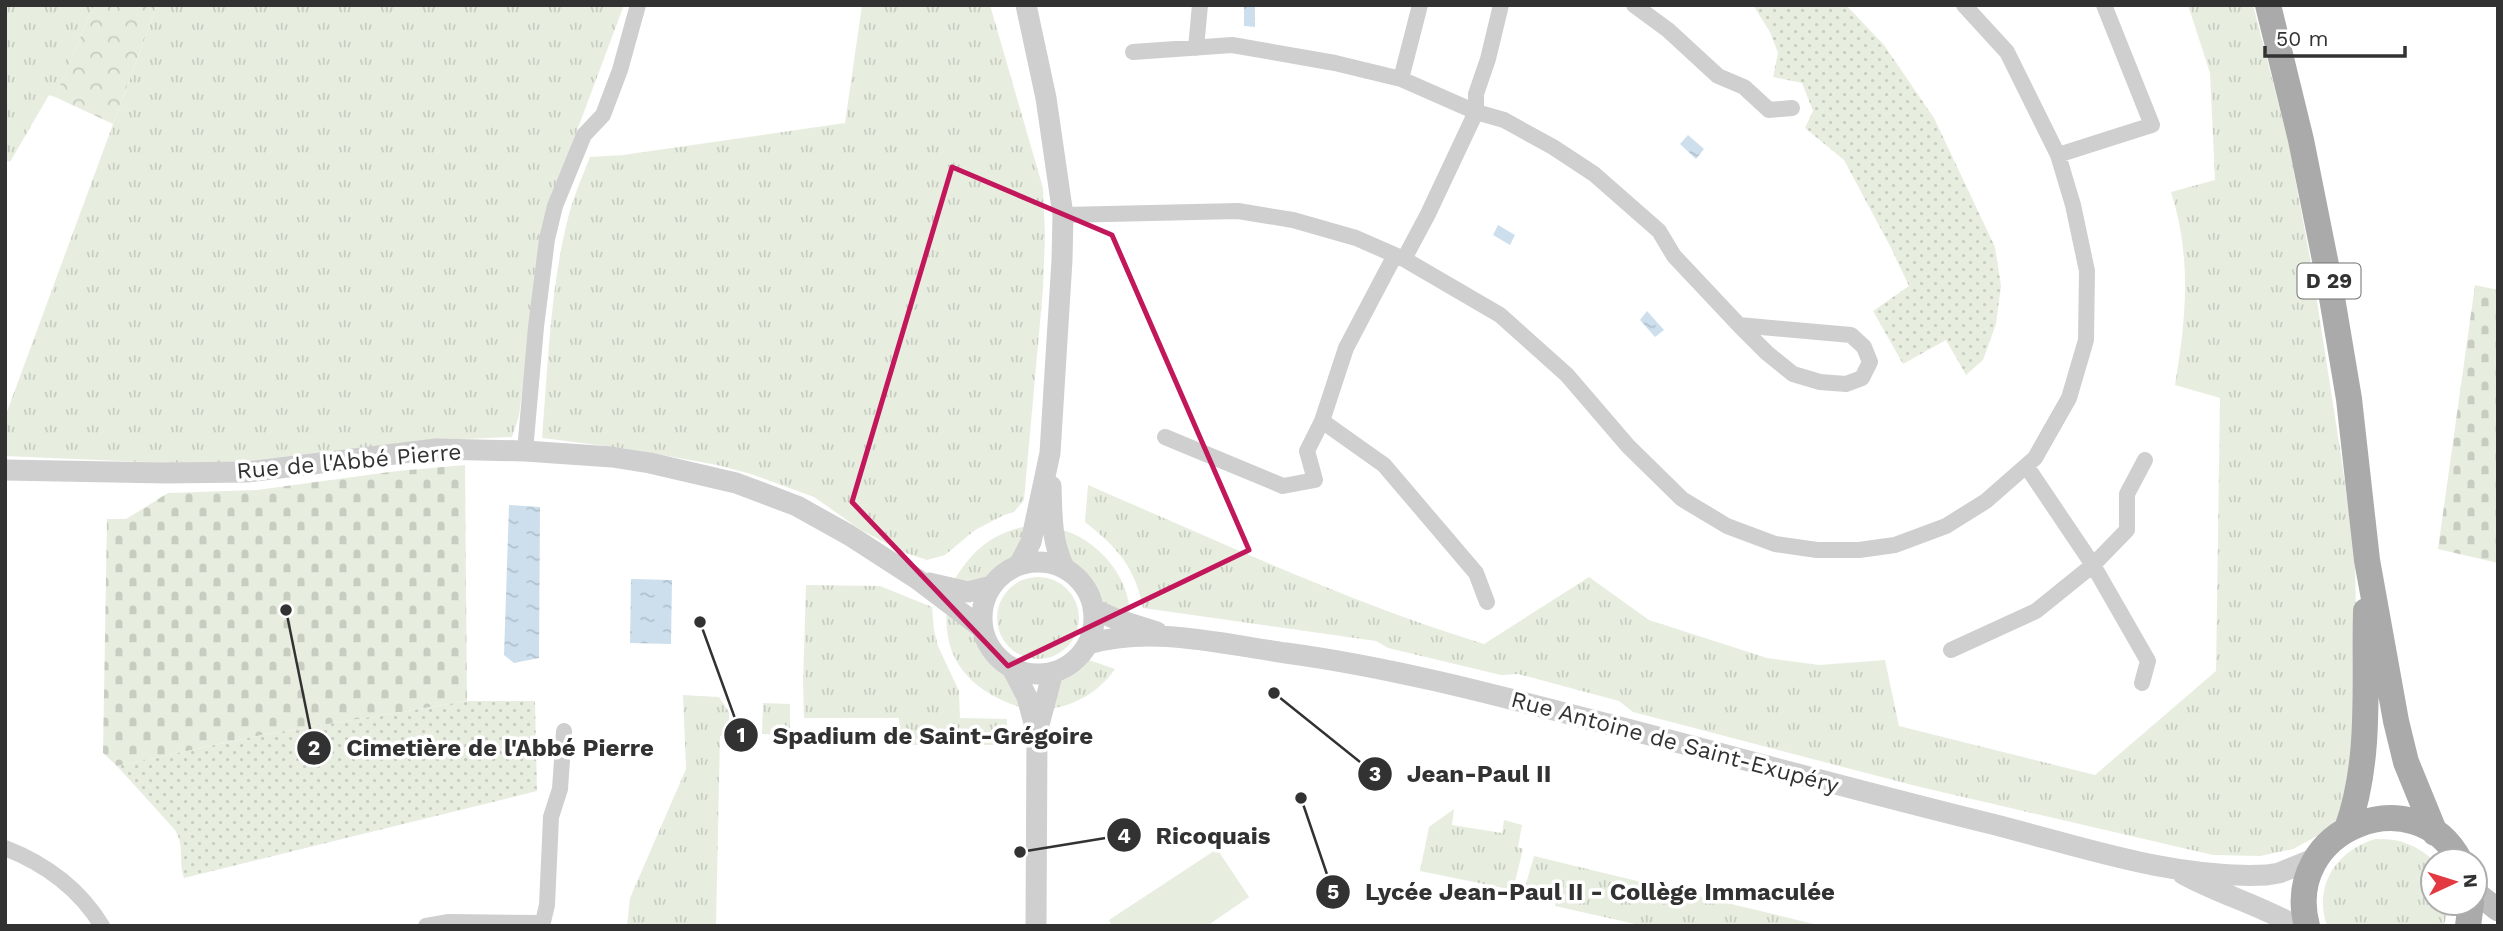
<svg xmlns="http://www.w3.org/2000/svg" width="2503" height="931" font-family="'Work Sans',sans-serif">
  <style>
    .grass { fill: url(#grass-tufts) }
    .forest { fill: url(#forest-crowns) }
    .cemetery { fill: url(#cemetery-stones) }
    .park { fill: url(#park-dots) }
    .pitch { fill: #e7eee0 }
    .water { fill: url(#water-ripples) }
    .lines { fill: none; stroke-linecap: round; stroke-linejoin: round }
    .minor { stroke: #cfcfcf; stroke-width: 16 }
    .tertiary { stroke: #cfcfcf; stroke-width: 21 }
    .secondary { stroke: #bcbcbc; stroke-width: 23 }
    .primary { stroke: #aaa; stroke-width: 26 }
    .marked { fill: none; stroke: #c2185b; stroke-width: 5; stroke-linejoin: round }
    .labels { text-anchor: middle; stroke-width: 7; stroke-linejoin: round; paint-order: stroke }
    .shield { fill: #fff; stroke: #707070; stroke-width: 2 }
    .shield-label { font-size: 21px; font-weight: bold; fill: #323232 }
    .street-label { font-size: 23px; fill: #323232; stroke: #fff }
    .leader { fill: none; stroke: #323232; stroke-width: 2.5 }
    .callout-dot { fill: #323232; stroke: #fff; stroke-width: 2.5 }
    .mark-label { font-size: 21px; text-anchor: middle; font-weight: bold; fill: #fff }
    .callout-label { font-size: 24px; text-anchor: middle; font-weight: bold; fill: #323232; stroke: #fff; stroke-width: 7; stroke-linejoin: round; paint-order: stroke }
  </style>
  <defs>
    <pattern id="grass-tufts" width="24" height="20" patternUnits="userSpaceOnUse" patternTransform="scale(1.75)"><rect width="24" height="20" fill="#e7eee0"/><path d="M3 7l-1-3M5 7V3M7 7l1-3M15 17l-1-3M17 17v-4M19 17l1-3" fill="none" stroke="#c7cdc1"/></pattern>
    <pattern id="forest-crowns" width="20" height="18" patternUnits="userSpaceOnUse" patternTransform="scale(1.75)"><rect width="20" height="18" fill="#e7eee0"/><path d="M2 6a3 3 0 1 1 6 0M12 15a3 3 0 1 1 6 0" fill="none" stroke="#c7cdc1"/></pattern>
    <pattern id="cemetery-stones" width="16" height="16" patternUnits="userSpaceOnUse" patternTransform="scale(1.75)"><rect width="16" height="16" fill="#e7eee0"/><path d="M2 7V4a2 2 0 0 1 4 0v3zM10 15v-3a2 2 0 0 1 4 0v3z" fill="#c7cdc1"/></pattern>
    <pattern id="park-dots" width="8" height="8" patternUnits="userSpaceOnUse" patternTransform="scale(1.75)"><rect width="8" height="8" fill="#e7eee0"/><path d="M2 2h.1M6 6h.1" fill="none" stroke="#c7cdc1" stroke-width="1.8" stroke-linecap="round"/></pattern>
    <pattern id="water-ripples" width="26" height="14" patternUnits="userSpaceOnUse" patternTransform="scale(1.75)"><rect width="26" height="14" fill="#cddfed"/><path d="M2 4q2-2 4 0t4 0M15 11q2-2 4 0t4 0" fill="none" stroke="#b0c0cc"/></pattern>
  </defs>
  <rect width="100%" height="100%" fill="#fff"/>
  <!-- grass -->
  <path class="grass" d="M5,5H94L55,97L49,95L10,162L5,160Z
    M157,5H624L544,219L519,416L512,437L442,440L264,462L213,465L5,456V417Z
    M862,5H990L1043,188L1045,235L1043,289L1024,500L1014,512L1004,515L975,530L945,555L927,560L903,552L861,530L814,497L751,474L717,465L629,449L542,438C548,366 550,289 568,218C573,198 582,177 590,157L623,155L845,123Z
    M2188,5H2253L2289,145L2312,269L2342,462L2355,558L2357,681L2355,743L2339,818L2317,836L2293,849L2260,856L2213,855L1916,786L1633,712L1619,701L1518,674L1501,675L1388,648L1376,641L1143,608C1135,567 1117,547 1085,522L1088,485C1218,541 1348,602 1484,644L1589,577L1649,620L1767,658L1819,665L1885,660L1899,726L2095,775L2216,671L2220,398L2175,385C2186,319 2192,258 2171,192L2215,180L2210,73Z
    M1028,526L1020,557C988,568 992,585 953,582C971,551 993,532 1028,526Z
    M1060,529C1097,539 1130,576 1130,616L1102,604L1097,591L1088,577L1069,560Z
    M997 618a41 41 0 1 1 82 0a41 41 0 1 1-82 0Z
    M806,585L880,586L932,607L934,630L938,646L959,691L960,718L1007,719V745H900L899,718H804L803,684Z
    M947,611L975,635L984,654L994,666L1006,675L1020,707C975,693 942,662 947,611Z
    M1089,660L1115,669C1100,691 1075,706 1049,709L1057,681L1078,669Z
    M683,695L719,697L729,712V736H720L716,926H627L630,898L686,769Z
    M763,703L790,704V735L762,734Z
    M1454,809L1452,825L1502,833L1504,820L1522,825L1518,847L1523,849L1513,890L1420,871L1429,827Z
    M2375,839C2399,838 2416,844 2434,861L2433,903H2449L2444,926H2327C2313,886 2336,851 2375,839Z
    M1534,856L1822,926H1644L1555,906L1557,895L1525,887Z"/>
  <!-- forest -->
  <path class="forest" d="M94,5H157L113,124L55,97Z"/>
  <!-- cemetery -->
  <path class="cemetery" d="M2475,285L2498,290V563L2438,549Z
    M465,465L467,701L262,735L117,766L103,753L107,519H126L168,493L257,490L397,471Z"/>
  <!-- park -->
  <path class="park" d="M1753,5H1846L1884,45L1934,118L1995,247L2001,286L1996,324L1983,360L1966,375L1946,340L1903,364L1873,311L1909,286L1891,248L1844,160L1805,128L1813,111L1802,83L1773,77L1778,53L1770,32Z
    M467,701H535L537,791L184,878C178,859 185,847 175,830L117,766L262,735Z"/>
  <!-- pitch -->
  <path class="pitch" d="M1217,849L1249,897L1207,926H1112L1109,920Z"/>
  <!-- water -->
  <path class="water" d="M1244,5H1255V27L1244,26Z
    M1688,135L1704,149L1696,159L1680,144Z
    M1498,225L1515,235L1510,245L1493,235Z
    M1647,311L1664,330L1655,337L1640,320Z
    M509,505L540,507L539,658L514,663L504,655Z
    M631,579L672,580L671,644L630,643Z"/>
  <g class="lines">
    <!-- minor -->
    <path class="minor" d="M1634,5L1668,30L1718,76L1744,87L1769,110L1792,108
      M1196,48L1200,5
      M1133,52L1232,45L1335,63L1401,79L1476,112L1504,120L1553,147L1594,174L1659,231L1674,256L1739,325L1767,353L1793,374L1820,382L1846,384L1862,378L1870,362L1864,347L1851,335L1739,325
      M1401,79L1420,5
      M2058,155L2152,125L2104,5
      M1063,215L1238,211L1293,220L1356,238L1404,259L1500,315L1567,375L1628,446L1682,499L1727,526L1775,544L1817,550H1859L1895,545L1946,526L1986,501L2035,458L2069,398L2086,340L2087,271L2073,205L2058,155L2007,52L1964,5
      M1404,259L1428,214L1476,112V94L1488,59L1501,5
      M1322,421L1384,465L1476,573L1487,602
      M1165,437L1283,486L1315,480L1307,451L1322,421L1346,348L1395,255
      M525,451L536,327L547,239L555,206L584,135L603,115L620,70L638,5
      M2027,467L2093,565L2148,661L2142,683
      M1951,650L2036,611L2093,565L2127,530V494L2145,460
      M5,848C46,864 79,888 102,926
      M426,926L449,922L542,923
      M542,926L547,905L551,817L560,789L564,731"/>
    <!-- tertiary -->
    <path class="tertiary" d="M5,470L166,473L247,472L436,449L525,451L612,457L650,463L736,483L797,506L849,535L917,579L983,629
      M1051,486C1052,515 1051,542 1065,569
      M982 618a56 56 0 1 1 112 0a56 56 0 1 1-112 0Z
      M1019,565L1031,542L1050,453L1062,260L1063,215L1046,98L1026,5
      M929,583L968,592L992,586
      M1093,609L1116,619L1157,632
      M1088,644C1151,625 1222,644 1286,653C1389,667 1488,693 1588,719C1721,753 1854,790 1988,823C2077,845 2174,880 2267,875L2279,873L2316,858
      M1012,668L1027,697L1037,734L1036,926
      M1037,732L1053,672
      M2183,874C2219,894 2260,905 2296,926"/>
    <!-- secondary -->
    <path class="secondary" d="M2475,892L2498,910"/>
    <!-- primary -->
    <path class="primary" d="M2268,5L2301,140L2329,280L2349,399L2367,560L2396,721L2406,762L2435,833
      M2347,829C2372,760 2364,683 2366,611
      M2307,926C2281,828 2416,776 2460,861
      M2468,926L2471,903"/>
  </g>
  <!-- marked area -->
  <path class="marked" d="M952,167L1112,235L1249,550L1008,666L852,502Z"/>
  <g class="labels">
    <!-- shield labels -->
    <rect class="shield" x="2297.5" y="263.5" width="63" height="35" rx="5"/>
    <g class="shield-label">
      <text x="2329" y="288">D 29</text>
    </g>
    <!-- street labels -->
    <g class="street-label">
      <text transform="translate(349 461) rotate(-5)" y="8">Rue de l'Abbé Pierre</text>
      <text transform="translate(1675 742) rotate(15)" y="8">Rue Antoine de Saint-Exupéry</text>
    </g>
  </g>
  <!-- callouts -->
  <path class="leader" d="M700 622L741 735M286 610L314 748M1274 693L1375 774M1020 852L1124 835M1301 798L1333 892"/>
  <g class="callout-dot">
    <circle cx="700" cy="622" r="7"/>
    <circle cx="286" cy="610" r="7"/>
    <circle cx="1274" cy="693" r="7"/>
    <circle cx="1020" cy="852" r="7"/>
    <circle cx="1301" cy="798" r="7"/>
    <circle cx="741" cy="735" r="18"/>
    <circle cx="314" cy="748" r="18"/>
    <circle cx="1375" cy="774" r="18"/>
    <circle cx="1124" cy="835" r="18"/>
    <circle cx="1333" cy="892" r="18"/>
  </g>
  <g class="mark-label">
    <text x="741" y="742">1</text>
    <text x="314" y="755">2</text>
    <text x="1375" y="781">3</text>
    <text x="1124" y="843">4</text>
    <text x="1333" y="899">5</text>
  </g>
  <g class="callout-label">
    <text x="933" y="744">Spadium de Saint-Grégoire</text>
    <text x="500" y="756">Cimetière de l'Abbé Pierre</text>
    <text x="1479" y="782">Jean-Paul II</text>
    <text x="1213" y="844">Ricoquais</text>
    <text x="1600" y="900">Lycée Jean-Paul II - Collège Immaculée</text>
  </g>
  <!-- border -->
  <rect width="2503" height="931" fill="none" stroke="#323232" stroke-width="14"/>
  <!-- north arrow -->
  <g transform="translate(2454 882) rotate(86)"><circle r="33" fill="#ffffff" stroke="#adadad" stroke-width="2"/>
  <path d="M0-5L12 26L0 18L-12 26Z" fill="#e23a40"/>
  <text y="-10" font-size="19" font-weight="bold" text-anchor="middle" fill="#323232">N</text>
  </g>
  <!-- scale -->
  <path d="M2265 46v10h140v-10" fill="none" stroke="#323232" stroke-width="3.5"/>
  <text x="2276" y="46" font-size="21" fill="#323232" stroke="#ffffff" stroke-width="5" paint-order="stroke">50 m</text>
</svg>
